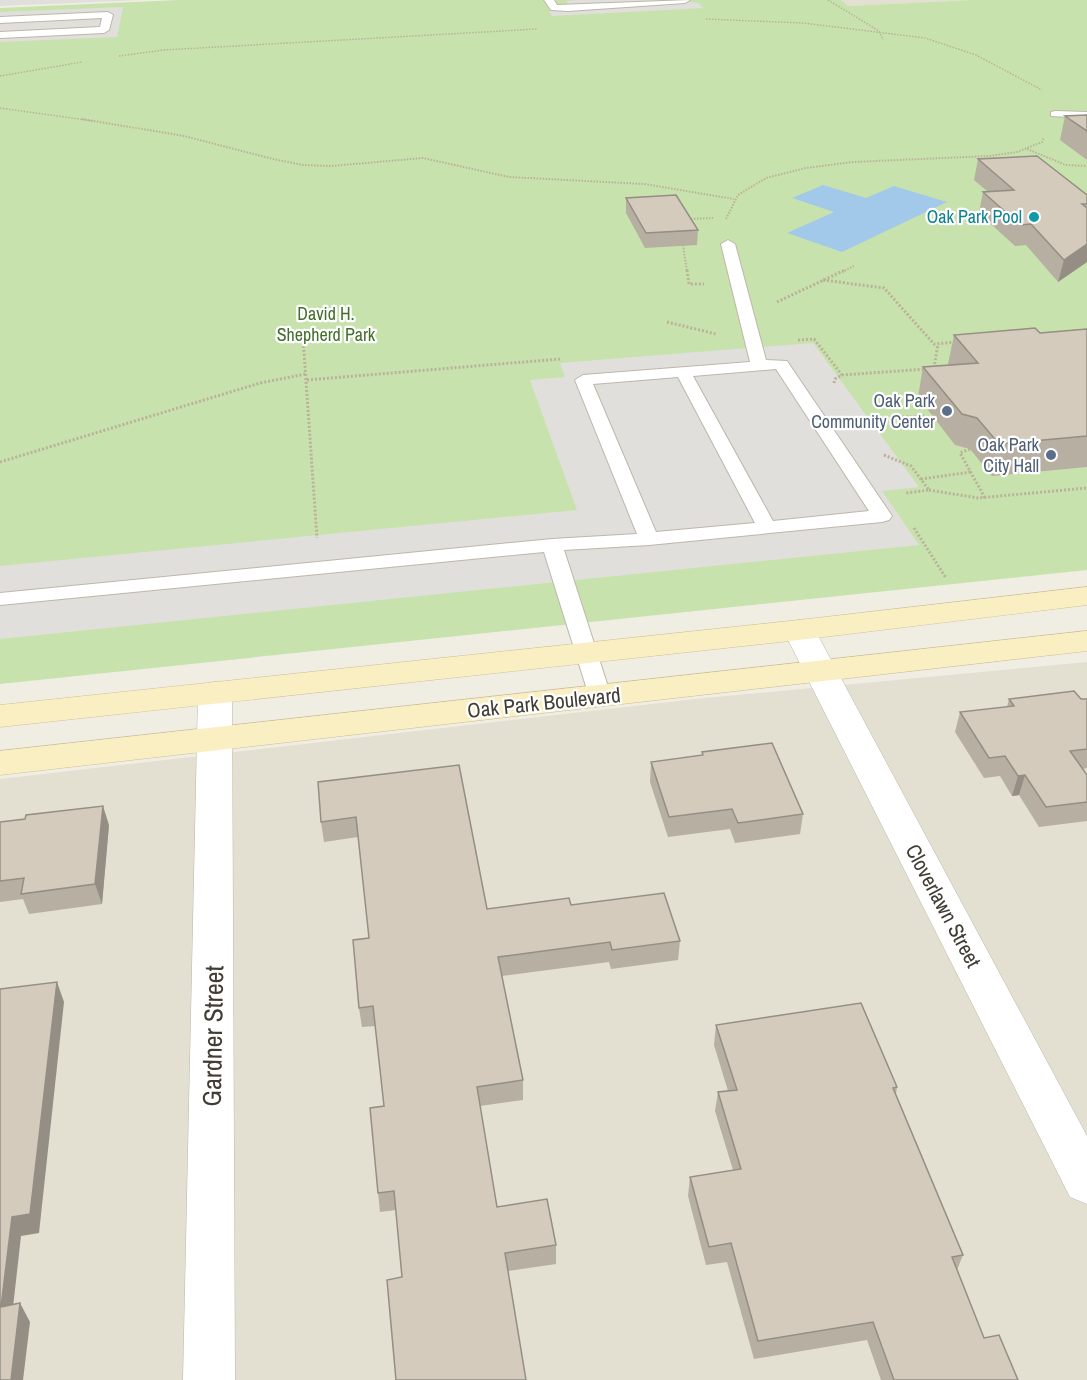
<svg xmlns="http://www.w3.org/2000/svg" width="1087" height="1380" font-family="'Archivo Narrow',sans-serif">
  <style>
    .residential { fill: #e3dfd1 }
    .green { fill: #c8e2ae }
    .parking { fill: #e1dfdb }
    .water { fill: #a2c9e9 }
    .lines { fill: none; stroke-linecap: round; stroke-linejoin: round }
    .lane-casing { stroke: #bdb7a9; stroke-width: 2 }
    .street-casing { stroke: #bdb7a9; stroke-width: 1 }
    .secondary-casing { stroke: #cdc096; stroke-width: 1 }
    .path-far2 { stroke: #bbb199; stroke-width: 1.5; stroke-dasharray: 1.5 1.5; stroke-linecap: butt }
    .path-far1 { stroke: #bbb199; stroke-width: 2; stroke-dasharray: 1.5 1.5; stroke-linecap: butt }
    .path { stroke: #bbb199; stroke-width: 3; stroke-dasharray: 2 2; stroke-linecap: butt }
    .lane { fill: #fff; fill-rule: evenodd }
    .street { fill: #fff; fill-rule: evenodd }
    .secondary { fill: #faefc3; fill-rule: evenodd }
    .wall { fill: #b6afa2 }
    .shaded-wall { fill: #948e84 }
    .building { fill: #d4cbbc; stroke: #948e84; stroke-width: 1.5 }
    .culture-dot { fill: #0f9aa8; stroke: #fff; stroke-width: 2 }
    .service-dot { fill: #5c6f8a; stroke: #fff; stroke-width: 2 }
    .labels { text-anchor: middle; stroke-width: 4.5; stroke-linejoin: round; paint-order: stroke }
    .far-culture-label { font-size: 18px; fill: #0d838f; stroke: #fff; text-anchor: end }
    .far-park-label { font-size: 18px; fill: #426e2c; stroke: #fff }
    .far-service-label { font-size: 18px; fill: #4e5e75; stroke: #fff; text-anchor: end }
    .street-label { font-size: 21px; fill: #413c34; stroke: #fff }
    .near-street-label { font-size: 26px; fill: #413c34; stroke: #fff }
  </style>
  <rect width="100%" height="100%" fill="#f0ede3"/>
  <!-- residential -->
  <path class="residential" d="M841,0H972L848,6Z
    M1087,662V1380H0V779L695,699Z"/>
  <!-- green -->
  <path class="green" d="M179,0H841L848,6L972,0H1087V570L0,684V8Z"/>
  <!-- parking -->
  <path class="parking" d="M0,0H144L0,6Z
    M579,0H678L698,3L704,8L552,16L549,11L569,5L566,1Z
    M123,7L117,37L0,42V12Z
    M813,343L919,487L882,491L919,545L0,639V566L577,510L530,380L565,377L560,363Z"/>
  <!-- water -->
  <path class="water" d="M823,185L866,198L894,186L947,202L842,252L787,233L834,212L792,198Z"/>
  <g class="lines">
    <defs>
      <path id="lane" d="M544,0H554L557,5L690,0L685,3L568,11L551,10Z
        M108,12L113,15L109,30L104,33L0,38V32L100,27L102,18L0,23V17Z
        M1055,111L1087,112V118L1051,116V112Z
        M728,240L735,244L766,360L787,361L892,516L889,520L882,522L649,545L564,550L611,696L608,701L600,703L592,701L589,696L544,552L0,605V593L552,539L637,534L575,380L583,375L750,362L721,244ZM776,369L869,511L773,521L693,376ZM678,377L755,523L656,532L593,384Z"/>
      <path id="street" d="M799,620L810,623L815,630L1087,1136V1204L1070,1197L783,630L788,623Z
        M215,682L227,685L232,693L235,1380H183L198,693L203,685Z"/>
      <path id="secondary" d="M1087,587V605L799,640L0,727V705L799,620Z
        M1087,631V651L0,775V751Z"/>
    </defs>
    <!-- lane casing -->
    <use href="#lane" class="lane-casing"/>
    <!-- street casing -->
    <use href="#street" class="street-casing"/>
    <!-- secondary casing -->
    <use href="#secondary" class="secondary-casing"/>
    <!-- path-far2 -->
    <path class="path-far2" d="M828,0L879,31L883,40
      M706,19L803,23L925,38L976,55L1042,90
      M119,56L164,50L537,29
      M0,76L82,62
      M0,108L93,121"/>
    <!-- path-far1 -->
    <path class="path-far1" d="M82,119L184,136L273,159L303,165L331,166L423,158L509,177L644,184L734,199
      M1027,149L1066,165L1087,166
      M688,219L713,218
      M726,219L738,195L766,178L806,168L853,162L989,156L1017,152L1042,142L1044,137
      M683,245L687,272
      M842,272L854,266"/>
    <!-- path -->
    <path class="path" d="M687,270L689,284H704
      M823,280L884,288L934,344L956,342
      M777,302L845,270
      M667,322L716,334
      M303,338L317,538
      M798,340L814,339L842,375
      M934,368L938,344
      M307,380L560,359
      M834,383L835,379L842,375L927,369
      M858,419L925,416
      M970,449L960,453L985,498
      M884,455L911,466L929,490L906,493
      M0,462L260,383L306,374
      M921,479L971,472
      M929,490L978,498L1087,488
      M914,528L946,578"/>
    <!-- lane -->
    <use href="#lane" class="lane"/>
    <!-- street -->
    <use href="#street" class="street"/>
    <!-- secondary -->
    <use href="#secondary" class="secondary"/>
  </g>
  <!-- wall -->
  <path class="wall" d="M1087,115V160L1060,140L1065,116Z
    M978,159L1087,195V262L1058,282L1026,245L1015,246L979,213L983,192L987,191L974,180Z
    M626,198L698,230L697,245L645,248L626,213Z
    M1087,329V467L992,476L970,449L955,445L918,397L923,367L949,365L948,364L954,335L1040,333Z
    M1009,699H1087V768L1083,769L1087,775V821L1039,827L1019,795L1012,796L1000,776L984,778L955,732L960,712L1007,707Z
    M702,752L803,814L800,834L735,843L730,829L668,837L650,782L651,762L702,755Z
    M318,782L487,909L571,905L680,941L678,960L611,969L609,962L502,976L523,1080V1100L480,1106L497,1207L556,1245V1264L508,1271L402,1277L396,1210L380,1212L378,1193L384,1106L375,1026L362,1027L359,1008L369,938L358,837L324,842L321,822Z
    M0,822L109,825L102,904L29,914L23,899L0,902Z
    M716,1025L897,1087L896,1094L963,1255L957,1270L984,1338L1018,1380H881L867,1340L754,1359L727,1262L706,1265L688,1196L690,1177L733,1170L715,1111L718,1092L728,1091L714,1045Z"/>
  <!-- shaded-wall -->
  <path class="shaded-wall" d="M1087,244V262L1058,282L1064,260Z
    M1025,775L1019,795L1012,796L1018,776Z
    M103,806L109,825L102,904L95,884Z
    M57,982L64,1002L39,1233L21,1236L11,1325L1,1307L12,1217Z
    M20,1303L30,1322L23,1380H11Z"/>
  <!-- building -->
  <path class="building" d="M1087,115V131L1065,116Z
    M1037,156L1087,195V204H1082L1087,208V244L1064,260L1031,224L1020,225L983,192L1014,190L978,159Z
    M676,195L698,230L646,233L626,198Z
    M1035,328L1040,333L1087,329V436L999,444L977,418L962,414L923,367L978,363L954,335Z
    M1074,691L1081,699H1087V749L1070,751L1087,775V802L1046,807L1025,775L1018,776L1005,756L989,758L960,712L1014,706L1009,699Z
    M772,743L803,814L738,823L732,809L669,817L651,762L703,755L702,752Z
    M459,765L487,909L569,898L571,905L664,893L680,941L612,950L610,942L498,957L523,1080L477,1087L497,1207L547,1199L556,1245L505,1253L526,1380H396L387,1280L402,1277L394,1191L378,1193L370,1108L384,1106L373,1006L359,1008L353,940L369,938L356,817L321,822L318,782Z
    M103,806L95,884L21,894L24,878L0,881V822L25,819L26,815Z
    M57,982L30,1214L12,1217L1,1307L20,1303L11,1380H0V989Z
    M861,1003L897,1087L893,1088L963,1255L952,1257L984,1338L999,1335L1018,1380H894L873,1322L758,1341L731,1243L709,1247L690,1177L741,1169L718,1092L737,1090L716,1025Z"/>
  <!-- markers -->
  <circle class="culture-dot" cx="1034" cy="217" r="6"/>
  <g class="service-dot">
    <circle cx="947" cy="411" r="6"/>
    <circle cx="1051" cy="455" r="6"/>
  </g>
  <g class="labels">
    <!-- far-culture labels -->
    <g class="far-culture-label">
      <text x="1022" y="223">Oak Park Pool</text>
    </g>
    <!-- far-park labels -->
    <g class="far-park-label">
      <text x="326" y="320">David H.<tspan x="326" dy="21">Shepherd Park</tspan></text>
    </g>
    <!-- far-service labels -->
    <g class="far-service-label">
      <text x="935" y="407">Oak Park<tspan x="935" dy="21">Community Center</tspan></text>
      <text x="1039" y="451">Oak Park<tspan x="1039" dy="21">City Hall</tspan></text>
    </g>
    <!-- street labels -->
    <g class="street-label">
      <text transform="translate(544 703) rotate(-6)" y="7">Oak Park Boulevard</text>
      <text transform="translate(943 906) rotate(62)" y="7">Cloverlawn Street</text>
    </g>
    <!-- near-street labels -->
    <g class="near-street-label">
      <text transform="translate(213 1036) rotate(-89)" y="9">Gardner Street</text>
    </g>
  </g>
</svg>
